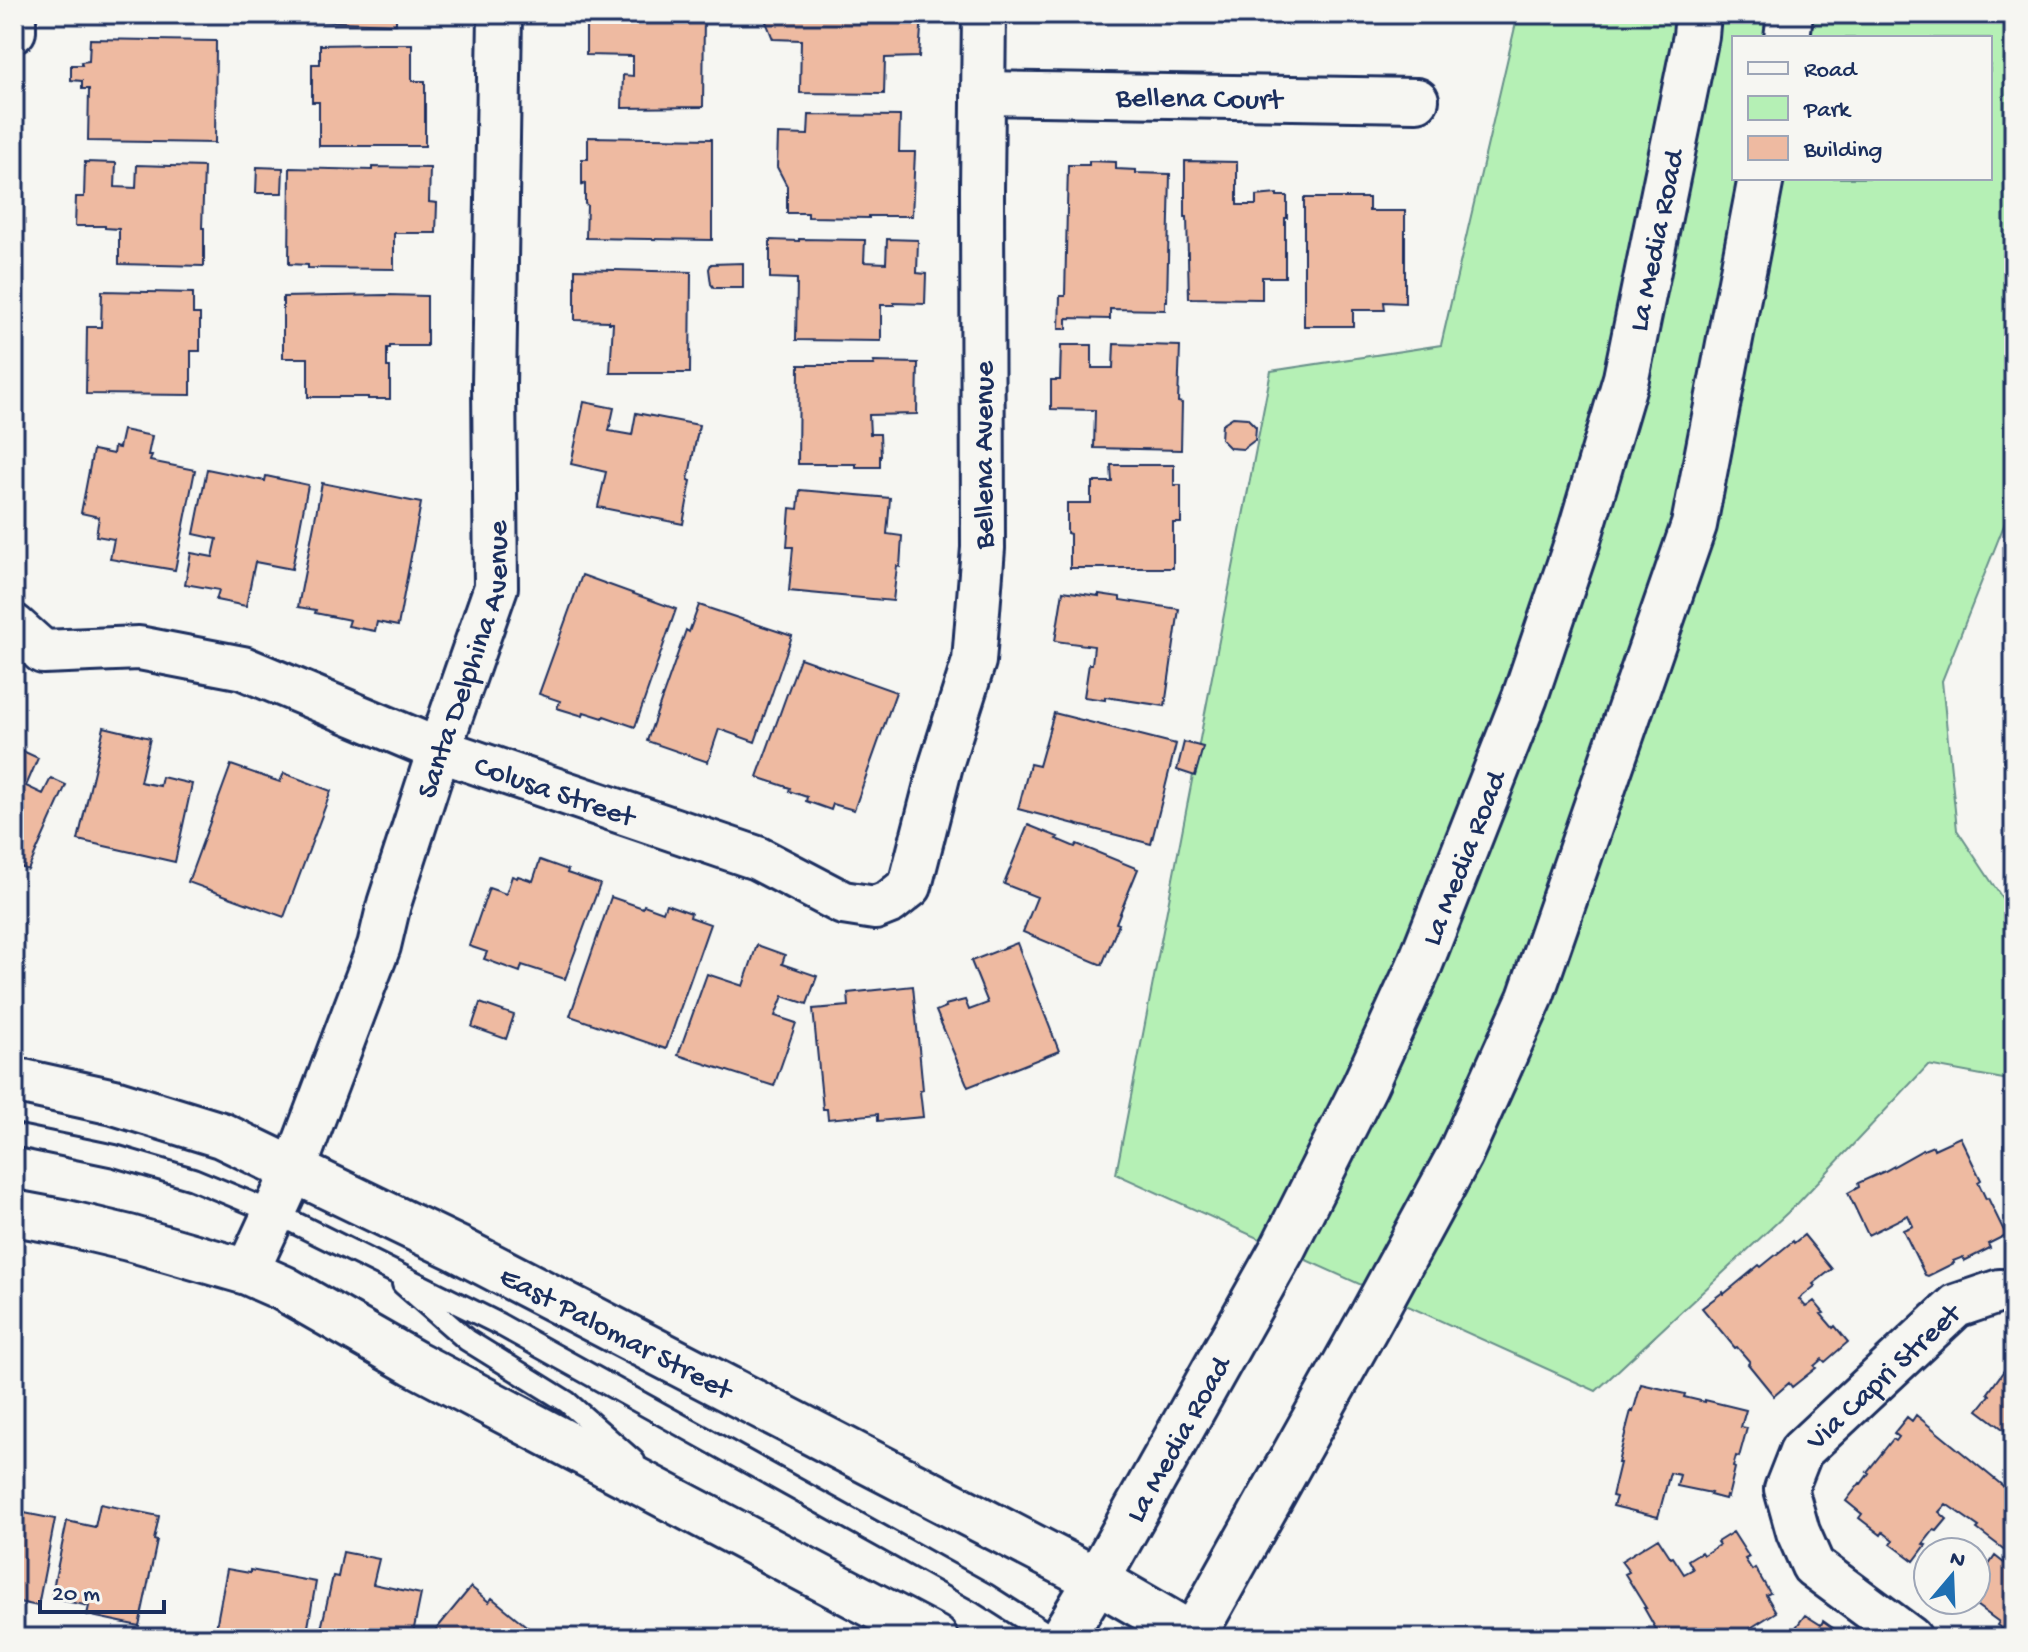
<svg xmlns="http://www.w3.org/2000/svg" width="2028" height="1652" font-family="'Gochi Hand',sans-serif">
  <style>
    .green { fill: #b5f0b5; stroke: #68908a; stroke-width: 2; fill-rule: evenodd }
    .building { fill: #eebaa1; stroke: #1b2f5e; stroke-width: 2 }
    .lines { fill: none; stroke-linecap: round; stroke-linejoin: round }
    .lane-casing { stroke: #1b2f5e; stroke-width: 26 }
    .street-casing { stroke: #1b2f5e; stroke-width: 48 }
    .secondary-casing { stroke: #1b2f5e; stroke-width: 50 }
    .primary-casing { stroke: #1b2f5e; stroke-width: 50 }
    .lane { stroke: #f6f6f2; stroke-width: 20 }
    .street { stroke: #f6f6f2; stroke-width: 42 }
    .secondary { stroke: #f6f6f2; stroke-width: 44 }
    .primary { stroke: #f6f6f2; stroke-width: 44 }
    .labels { text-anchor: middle; stroke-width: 6; stroke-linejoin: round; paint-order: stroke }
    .street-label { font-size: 30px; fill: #1b2f5e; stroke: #f6f6f2 }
  </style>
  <rect width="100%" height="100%" fill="#f6f6f2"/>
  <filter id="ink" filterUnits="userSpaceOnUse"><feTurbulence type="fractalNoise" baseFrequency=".0125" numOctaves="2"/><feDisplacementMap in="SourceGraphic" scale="16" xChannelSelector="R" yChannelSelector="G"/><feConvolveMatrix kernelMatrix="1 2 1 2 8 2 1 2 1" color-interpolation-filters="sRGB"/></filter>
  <g filter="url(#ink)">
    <!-- green -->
    <path class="green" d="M1518,14H2014V500L1942,681L1957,830L2014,916V1081L1928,1065L1798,1203L1596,1391L1116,1174L1271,371L1441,345ZM1734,38H1990V178H1734Z"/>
    <!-- building -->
    <path class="building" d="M123,14H208V18L123,16Z
      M312,14H396V24L311,21Z
      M586,14H704L703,107L622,108L623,75L633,76V56L586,55Z
      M763,14H867V16H889V14H922L919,57L885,58L884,94L800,93L801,40L773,39Z
      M1196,14H1246V19L1196,17Z
      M90,39L216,41L215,143L88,141L89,89H82V81L71,80V65H82L81,62L89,61Z
      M377,44H412V81H425V146H319V102H312V64H320V45Z
      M809,115L900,116L899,152H915L912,216H869V218L808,217V213H787V186L777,167L778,134L808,135Z
      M588,137L712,139V240L586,238L587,205L585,204V184L582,185V159H588Z
      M1089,161L1116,162V169L1136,170V173L1170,174L1167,301H1165V310L1110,309V319L1067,318V329H1059L1060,296H1065L1068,165H1089Z
      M1185,161L1237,162V205H1256V196L1277,194V196H1287V218H1285V277H1262V299L1189,298L1187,217H1185Z
      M85,162L116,163L115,187L136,188L137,165L204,167L202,228H204V266L119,264V229L105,228V226H75L76,197H84Z
      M257,167L283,168L282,193H256Z
      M372,167L430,168L429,202L437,203L436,233H394V269L308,268V265L289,264L290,168L372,170Z
      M1304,198H1369V211H1405V303L1384,302L1385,310H1353V326H1304Z
      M799,239L865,240L864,262L886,263L887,239L918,240L917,273L926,274L925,304L894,303V305H881V341L796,340L797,279L770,278V240L799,241Z
      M743,263V288H714L711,284L709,269L711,264Z
      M575,269L691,272L690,373H610L613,323H609V321L575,320Z
      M102,291L193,293V314H200V351H191V395L86,394L87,327H101Z
      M387,295L427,296V346H390V348H387V367H390V399H368V397H308V358H283V297Z
      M1114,344L1180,346L1178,402L1182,403L1181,450L1094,448L1095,410L1051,409V380H1060L1061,345H1092V368H1113Z
      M873,362L918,363L917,414L869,415L870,434H880L881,456H880V467H856V464H798L799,365H874Z
      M584,402L614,408L609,431L632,435L636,413L699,425L688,480L691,481L683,524L598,507L606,472L571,464Z
      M1233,417L1247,418L1256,427L1255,440L1243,449L1230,448L1221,439L1222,424Z
      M123,430L152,436L148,455H152L150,461L195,470L175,570L110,559L114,539L96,536L99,517L81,513L93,450L113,454L114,447L119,448Z
      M1111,465H1174V485H1181V523H1173V568H1070V534L1067,533V503H1091V489H1093V482H1112Z
      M207,469L265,481L266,476L308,485L292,569L255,562L246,606L216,600L219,590L185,584L191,553L213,557L217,539L194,534Z
      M322,483L421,503L398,626L377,622L375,631L348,626L350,620L315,613L316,610L298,607Z
      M800,490L890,498L887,534L902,536L900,567L897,566L893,601L789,591L793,547H787L790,508L798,509Z
      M582,575L676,609L635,727L604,716L603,718L584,712L583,716L557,708L560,701L539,694Z
      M1063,591L1099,596V594L1120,597V600L1179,609L1165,706L1105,697V700L1084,697L1089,664H1092L1094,646L1055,641Z
      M699,605L792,636L755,742L719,729L708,762L647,741L686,630L689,632Z
      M800,658L896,692L854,810L833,804L831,810L806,801L807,797L789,791L790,788L757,777Z
      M2014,695V740L2008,739Z
      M1054,713L1176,744L1151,844L1018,809L1030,764L1039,766Z
      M104,727L150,738L140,782L160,786L162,777L192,784L175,862L78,840Z
      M1184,742L1203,747L1195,776L1177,770Z
      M14,747L38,758L26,786L43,794L51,778L66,785L28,870L14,864Z
      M2014,751V802L2008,801Z
      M231,765L280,782L284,773L331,791L284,917L188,882Z
      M1028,825L1058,837L1056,839L1075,847L1077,844L1138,869L1116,923L1119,924L1102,965L1023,932L1037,897L1004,884Z
      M540,860L568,870L567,873L600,884L565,979L522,965L520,972L484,959L487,952L469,946L489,888L506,894L512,876L517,878L518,876L533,881Z
      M611,897L643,908L644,905L663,912L666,904L691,913L690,917L710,924L666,1049L570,1016Z
      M1017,943L1059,1051L968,1087L936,1011L946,1007L945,1005L965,1000L969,1010L988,1003L971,961Z
      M757,945L785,955L782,964L817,976L807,1004L783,996L775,1016L796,1023L774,1086L678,1055L707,974L743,986Z
      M913,986L923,1090L920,1091L923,1117L878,1121V1114L828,1119L827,1109H823L813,1009L849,1006L848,993Z
      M480,1003L514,1015L506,1039L472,1027Z
      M1960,1137L1981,1180L1978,1182L1986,1199L1988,1198L2006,1235L1988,1244L1990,1248L1964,1261L1963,1257L1953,1261L1954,1263L1928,1276L1925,1275L1903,1230L1913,1226L1908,1215L1868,1235L1848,1193L1859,1187L1858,1183L1885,1171L1921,1151L1933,1146L1934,1149Z
      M1804,1235L1832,1269L1813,1284L1815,1286L1799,1299L1806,1307L1814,1301L1824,1313L1821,1314L1833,1328L1835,1326L1848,1342L1825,1362L1822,1359L1814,1366L1816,1368L1792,1387L1789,1383L1774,1396L1748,1364L1750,1362L1737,1347L1735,1348L1702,1308L1723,1292L1724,1294L1759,1265L1761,1267L1793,1241L1794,1243Z
      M2014,1355V1434L2012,1433L2011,1435L1978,1410L1990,1395L1988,1393L2005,1369L2007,1371L2014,1361L2011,1359Z
      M1641,1384L1685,1394L1684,1397L1705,1402V1400L1746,1410L1741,1427L1747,1428L1739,1457L1736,1456L1733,1467L1735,1468L1728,1497L1726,1496L1725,1499L1710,1495L1711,1493L1677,1486L1680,1475L1670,1473L1658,1517L1613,1506L1616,1497L1612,1496L1620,1463H1618L1628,1422L1631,1411L1633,1412Z
      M1916,1415L2014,1495V1638L1997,1625L1999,1622L1969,1600H1976V1584L1995,1556L2004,1563L2010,1554L1977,1529L1979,1527L1946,1504L1939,1512L1947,1519L1937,1531L1934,1530L1923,1544L1926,1545L1914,1561L1891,1544L1893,1540L1883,1532L1881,1535L1859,1518L1862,1514L1846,1501L1860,1483L1861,1484L1869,1473L1867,1472L1893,1439L1896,1441L1899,1437L1894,1433L1907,1417L1912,1421Z
      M100,1504L159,1516L154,1540L157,1541L139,1626L87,1615L89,1606L51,1598L67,1521L95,1527Z
      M14,1511L55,1519L38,1606L14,1601Z
      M1733,1532L1749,1557L1745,1559L1752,1570L1755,1568L1770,1593L1766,1595L1776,1612L1741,1634L1740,1631L1729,1638H1661L1644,1608H1646L1625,1574L1629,1572L1621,1561L1658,1538L1671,1558L1673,1557L1684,1574L1693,1569L1688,1560L1701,1552L1703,1555L1719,1545L1717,1542Z
      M343,1552L379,1559L373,1584L421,1594L412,1638H319L333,1576L338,1577Z
      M227,1569L250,1573V1570L316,1582L306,1638H214Z
      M471,1587L489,1602L492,1598L541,1638H429Z
      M1805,1615L1821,1625L1823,1621L1847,1638H1788Z"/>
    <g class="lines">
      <defs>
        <path id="lane" d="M14,1135L115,1156L193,1179L275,1213L499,1324L985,1594L1054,1638
          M403,1284L467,1340L567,1402L634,1461"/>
        <g id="street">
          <path d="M14,31V14"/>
          <path id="s1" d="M983,93L1417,100"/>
          <path id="s2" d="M14,626L43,652L139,648L243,668L439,750L757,858L843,903L875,908L890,902L910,886L941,765L974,661L983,548L982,190L984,14"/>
          <path id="s3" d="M247,1272L294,1170L379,946L389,904L439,750L496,587L494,386L500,14"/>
          <path id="s4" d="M1910,1638L1813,1566L1798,1532L1786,1489L1801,1451L1956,1306L2000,1291H2014"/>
        </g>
        <g id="secondary">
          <path id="s5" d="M14,1080L114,1102L221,1135L456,1248L1097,1580L1197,1638"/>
          <path d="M14,1213L62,1222L129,1238L247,1272L283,1288L414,1363L935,1638"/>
        </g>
        <g id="primary">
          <path d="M1787,38L1790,14"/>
          <path id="s6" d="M1062,1638L1097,1580L1283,1248L1365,1085L1418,969L1525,697L1578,540L1626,378L1696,36L1698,14"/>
          <path d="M1192,1638L1371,1318L1460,1154L1530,998L1694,525L1761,178"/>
        </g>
      </defs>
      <!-- lane casing -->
      <use href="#lane" class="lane-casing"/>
      <!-- street casing -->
      <use href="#street" class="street-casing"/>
      <!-- secondary casing -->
      <use href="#secondary" class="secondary-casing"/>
      <!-- primary casing -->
      <use href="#primary" class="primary-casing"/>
      <!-- lane -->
      <use href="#lane" class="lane"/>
      <!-- street -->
      <use href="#street" class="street"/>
      <!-- secondary -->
      <use href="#secondary" class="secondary"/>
      <!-- primary -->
      <use href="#primary" class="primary"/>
    </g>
  </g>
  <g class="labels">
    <!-- street labels -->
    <g class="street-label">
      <text dy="10" stroke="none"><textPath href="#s1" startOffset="216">Bellena Court</textPath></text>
      <text dy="10" stroke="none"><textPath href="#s6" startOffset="1526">La Media Road</textPath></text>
      <text transform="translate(982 455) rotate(-90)" y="10">Bellena Avenue</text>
      <text dy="10" stroke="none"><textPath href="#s3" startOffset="652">Santa Delphina Avenue</textPath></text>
      <text dy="10" stroke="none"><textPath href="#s2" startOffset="576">Colusa Street</textPath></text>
      <text dy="10" stroke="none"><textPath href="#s6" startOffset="878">La Media Road</textPath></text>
      <text dy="10" stroke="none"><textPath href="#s5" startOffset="656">East Palomar Street</textPath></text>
      <text dy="10" stroke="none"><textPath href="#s4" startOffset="354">Via Capri Street</textPath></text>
      <text dy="10" stroke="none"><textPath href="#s6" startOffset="230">La Media Road</textPath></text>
    </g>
  </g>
  <!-- margin -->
  <rect width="2028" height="1652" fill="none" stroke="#f6f6f2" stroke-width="48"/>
  <rect x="24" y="24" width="1980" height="1604" fill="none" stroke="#1b2f5e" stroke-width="3" filter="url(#ink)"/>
  <!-- legend -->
  <rect x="1732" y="36" width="260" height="144" fill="#f6f6f2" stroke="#9ea6b7" stroke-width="2"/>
  <rect x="1748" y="62" width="40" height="12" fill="#f6f6f2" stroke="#9ea6b7" stroke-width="2"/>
  <text x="1804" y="76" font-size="24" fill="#1b2f5e">Road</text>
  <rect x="1748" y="96" width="40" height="24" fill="#b5f0b5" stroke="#9ea6b7" stroke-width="2"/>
  <text x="1804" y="116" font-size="24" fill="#1b2f5e">Park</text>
  <rect x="1748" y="136" width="40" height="24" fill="#eebaa1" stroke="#9ea6b7" stroke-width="2"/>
  <text x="1804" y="156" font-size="24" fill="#1b2f5e">Building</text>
  <!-- north arrow -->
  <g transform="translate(1952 1576) rotate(19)"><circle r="38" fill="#f6f6f2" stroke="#9ea6b7" stroke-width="2"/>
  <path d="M0-6L14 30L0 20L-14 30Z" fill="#1f6fb2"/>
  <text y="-12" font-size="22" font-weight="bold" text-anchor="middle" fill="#1b2f5e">N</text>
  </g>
  <!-- scale -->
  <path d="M40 1600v12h124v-12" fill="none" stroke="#1b2f5e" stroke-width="4"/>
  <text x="52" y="1600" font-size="24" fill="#1b2f5e" stroke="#f6f6f2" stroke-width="6" paint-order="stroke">20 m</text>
</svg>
